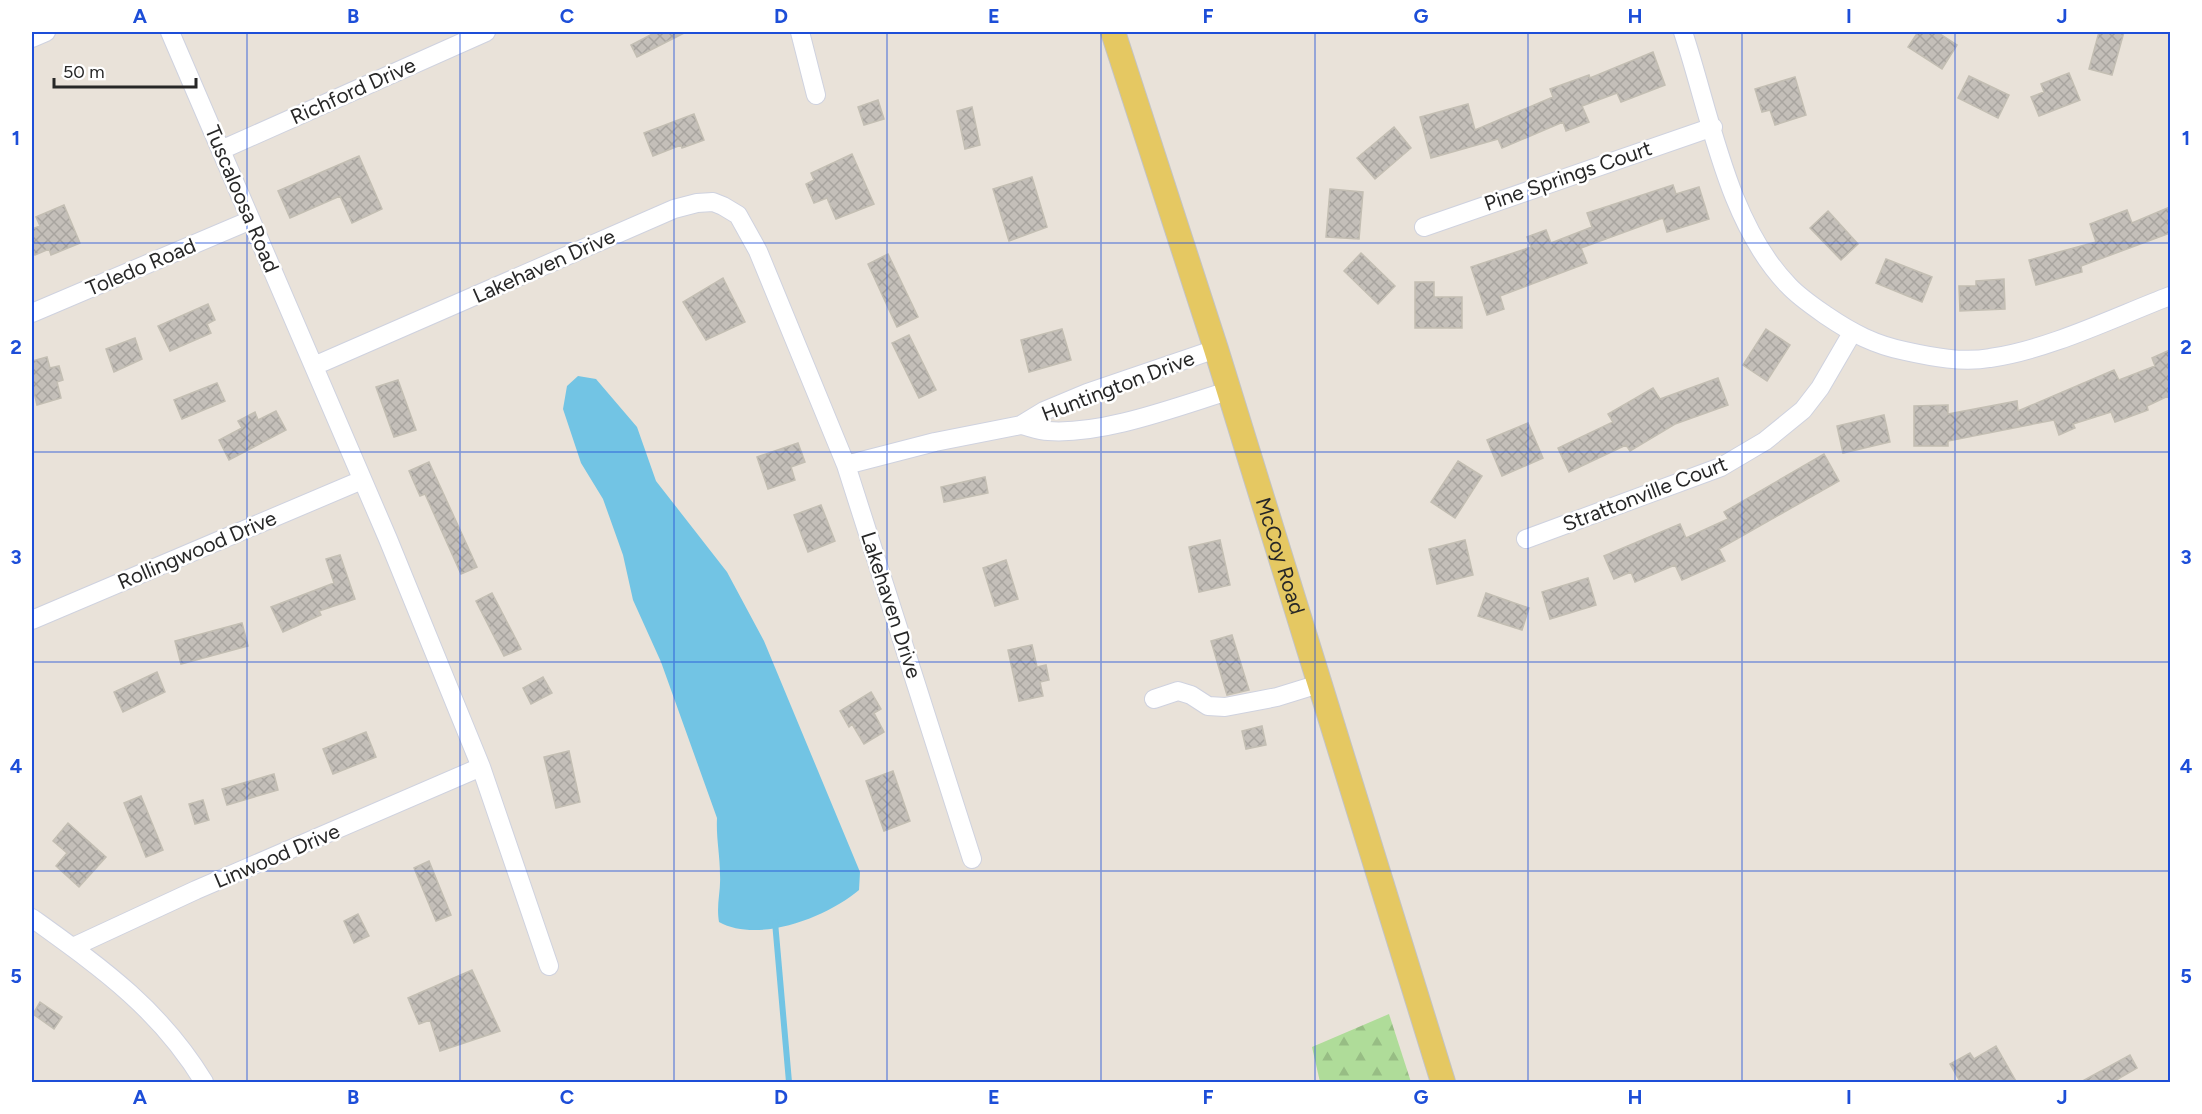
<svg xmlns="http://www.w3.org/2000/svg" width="2202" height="1114" font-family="Figtree,sans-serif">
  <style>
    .forest { fill: url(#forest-firs) }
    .water { fill: #72c4e4 }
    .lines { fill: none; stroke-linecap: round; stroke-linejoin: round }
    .stream { stroke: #72c4e4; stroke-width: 6 }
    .building { fill: url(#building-cross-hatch); stroke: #c3beb3; stroke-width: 1.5 }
    .minor-casing { stroke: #cfd2df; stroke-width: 20 }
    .major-casing { stroke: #c3c3c3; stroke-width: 26 }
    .minor { stroke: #fff; stroke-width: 18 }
    .major { stroke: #e5c862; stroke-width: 24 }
    .grid { fill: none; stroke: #1d4ed8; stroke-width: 1.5; stroke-opacity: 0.55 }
    .labels { text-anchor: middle; stroke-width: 5; stroke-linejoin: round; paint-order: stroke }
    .street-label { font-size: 21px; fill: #272727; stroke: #fff }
    .neatline { fill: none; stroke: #1d4ed8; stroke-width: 2 }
    .grid-label { font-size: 20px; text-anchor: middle; font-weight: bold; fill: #1d4ed8 }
  </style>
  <defs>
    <pattern id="forest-firs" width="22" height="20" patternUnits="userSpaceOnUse" patternTransform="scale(1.5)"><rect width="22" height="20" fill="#afdc99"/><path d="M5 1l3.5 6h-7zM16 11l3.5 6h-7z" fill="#97bd84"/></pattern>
    <pattern id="building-cross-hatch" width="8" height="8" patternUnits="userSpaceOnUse" patternTransform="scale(1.5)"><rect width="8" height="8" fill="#c4bfb9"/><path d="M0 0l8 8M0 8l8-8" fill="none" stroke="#a8a49f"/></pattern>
  </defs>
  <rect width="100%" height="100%" fill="#e9e2d9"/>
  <!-- forest -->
  <path class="forest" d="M1389,1014L1411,1082H1320L1312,1047Z"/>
  <!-- water -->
  <path class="water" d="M578,376L596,379L637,427L656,481L727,572L764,641L860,872L859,890C827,917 759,944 719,922C716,904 721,892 720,875C720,855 716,838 717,818L661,662L633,600L623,555L603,499L581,463L563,409L567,386Z"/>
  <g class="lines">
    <!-- stream -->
    <path class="stream" d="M775,922L789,1082"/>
  </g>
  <!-- building -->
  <path class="building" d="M656,32H686L637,57L631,45Z
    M1918,32H1937L1957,45L1942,69L1908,47Z
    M2099,32H2124L2112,75L2089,69Z
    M1653,52L1665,85L1621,102L1617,93L1582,106L1589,122L1566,131L1563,122L1502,148L1498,139L1431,158L1420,117L1468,104L1475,130L1553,97L1550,89L1589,75L1590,78Z
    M2069,73L2080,100L2039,116L2031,97L2044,92L2041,84Z
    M1969,76L2009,95L1998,118L1958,98Z
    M1795,77L1806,115L1775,125L1770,110L1762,112L1755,89Z
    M878,100L884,119L864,125L858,107Z
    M972,107L980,145L965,149L957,111Z
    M694,114L704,140L682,148L681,145L653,156L644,133Z
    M1394,127L1411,148L1375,179L1357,158Z
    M852,154L874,204L836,219L827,198L814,203L806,184L814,180L811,173Z
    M359,156L382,209L352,223L340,196L290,218L278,191Z
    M1032,177L1047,227L1009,241L993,189Z
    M1673,185L1676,194L1699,187L1709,219L1667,232L1663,218L1581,248L1587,263L1500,296L1504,309L1487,315L1471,267L1531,247L1527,237L1546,230L1551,243L1592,227L1587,213Z
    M1330,189L1363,192L1359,239L1326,237Z
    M64,205L80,243L51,255L49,249L35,255L32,247V229L40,226L36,217Z
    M2170,207V233L2081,266L2082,272L2036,285L2029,260L2096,242L2090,224L2127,210L2132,223Z
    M1828,211L1858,244L1841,260L1810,228Z
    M1361,253L1395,286L1378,304L1344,271Z
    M888,254L918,317L897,327L868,264Z
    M1886,259L1932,277L1922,302L1876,283Z
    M723,278L745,322L706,340L683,302Z
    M2004,279L2005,309L1960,311L1959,286H1976V281Z
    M1415,282H1434V297H1462V328H1415Z
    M208,304L215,320L207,324L211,333L170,351L158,326Z
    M1062,329L1071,360L1029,372L1021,340Z
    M1766,329L1790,345L1767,381L1743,365Z
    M909,335L936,390L919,398L892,343Z
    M135,338L142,359L114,372L106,349Z
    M2170,350V401L2168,396L2147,406L2148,410L2115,422L2111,412L2073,424L2075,428L2059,435L2054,420L1948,441V446H1914V406L1948,405V414L2017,401L2018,411L2114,370L2119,380L2155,366L2152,358Z
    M47,357L50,368L59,366L63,380L57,382L61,398L37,405L32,384V361Z
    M1718,378L1728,405L1675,424L1630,451L1626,445L1569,472L1558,448L1613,422L1608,414L1653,388L1660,399Z
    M398,380L416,430L394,437L376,387Z
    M217,383L225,401L182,419L174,400Z
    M276,411L286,430L229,460L219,440L242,428L238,421L255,412L258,420Z
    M1884,415L1890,442L1843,453L1837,426Z
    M1528,423L1543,458L1502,476L1487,440Z
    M798,443L805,462L791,467L795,480L768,489L757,457Z
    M1824,454L1839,481L1719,549L1725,561L1682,580L1675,565L1635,582L1631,572L1614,579L1604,556L1680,524L1686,538L1728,519L1724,512Z
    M1458,461L1482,476L1455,518L1431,502Z
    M429,462L477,567L461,574L425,494L420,496L409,471Z
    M985,477L988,493L944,502L941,487Z
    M821,505L835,541L808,552L794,515Z
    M1220,540L1230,585L1199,592L1189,547Z
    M1465,540L1473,575L1437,584L1429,549Z
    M340,555L355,599L319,611L321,615L283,632L271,607L334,583L326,559Z
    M1006,560L1018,599L995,606L983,568Z
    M1588,578L1596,605L1550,619L1542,592Z
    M492,593L521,649L504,656L476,601Z
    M1486,593L1529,608L1522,630L1478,616Z
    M242,623L248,646L181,664L175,641Z
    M1232,635L1249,690L1227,695L1211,641Z
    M1032,645L1037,667L1046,665L1049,680L1040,682L1043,696L1019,701L1008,650Z
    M157,672L165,692L123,712L114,692Z
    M543,677L552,693L531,704L523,688Z
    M871,692L881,709L874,713L884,732L864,744L852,724L849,727L840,711Z
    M1262,726L1266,745L1246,749L1242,731Z
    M366,732L376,757L333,774L323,749Z
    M569,751L580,802L556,808L544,757Z
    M893,771L910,821L884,831L866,781Z
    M274,774L278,790L227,805L222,789Z
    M141,796L163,850L146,857L124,803Z
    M203,800L209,820L195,824L189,804Z
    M68,823L106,857L79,887L56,866L67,853L53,841Z
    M429,861L451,915L436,921L414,868Z
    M358,914L369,936L354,943L344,921Z
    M472,970L500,1031L440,1051L430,1020L419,1024L408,998Z
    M40,1002L62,1017L54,1029L33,1014Z
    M1996,1046L2017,1083H1961L1950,1064L1970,1053L1974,1059Z
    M2130,1055L2137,1068L2111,1083H2079Z"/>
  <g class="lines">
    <defs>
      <path id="minor" d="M170,32L388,539L481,767L549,966
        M800,32L816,95
        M1683,32C1710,113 1727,222 1788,285C1799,297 1814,307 1827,316C1852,333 1875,345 1905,351C1932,357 1963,363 1990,358C2048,350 2115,317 2170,296
        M32,38L46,32
        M221,150L486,32
        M1424,227L1713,127
        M32,313L251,220
        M314,366L674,209L697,203L713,202L723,206L738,215L758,251L846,465L972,859
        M1021,425C1030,427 1039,431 1048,431C1103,435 1176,407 1228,391
        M846,465L935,442L1021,425L1044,411L1087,393L1216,349
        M1526,539L1721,467L1765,441L1803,410L1820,388L1852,333
        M32,620L362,480
        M1154,699L1178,691L1191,695L1208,706L1225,707L1277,697L1319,684
        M32,918C100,967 159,1008 204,1082
        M73,947L196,890L481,767"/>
      <g id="major">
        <path id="s1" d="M1113,32L1216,349L1443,1082"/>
      </g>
    </defs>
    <!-- minor casing -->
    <use href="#minor" class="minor-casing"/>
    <!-- major casing -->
    <use href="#major" class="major-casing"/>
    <!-- minor -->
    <use href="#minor" class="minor"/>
    <!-- major -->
    <use href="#major" class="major"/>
  </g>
  <!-- grid -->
  <path class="grid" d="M247,32V1082M460,32V1082M674,32V1082M887,32V1082M1101,32V1082M1315,32V1082M1528,32V1082M1742,32V1082M1955,32V1082M32,243H2170M32,452H2170M32,662H2170M32,871H2170"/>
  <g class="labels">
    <!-- street labels -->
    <g class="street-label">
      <text transform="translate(353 91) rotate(-24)" y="7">Richford Drive</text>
      <text transform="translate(1568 176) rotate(-19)" y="7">Pine Springs Court</text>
      <text transform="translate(242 199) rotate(67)" y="7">Tuscaloosa Road</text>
      <text transform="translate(544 266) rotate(-24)" y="7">Lakehaven Drive</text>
      <text transform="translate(141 267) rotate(-23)" y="7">Toledo Road</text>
      <text transform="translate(1118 386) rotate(-21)" y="7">Huntington Drive</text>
      <text transform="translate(1645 494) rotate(-21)" y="7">Strattonville Court</text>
      <text transform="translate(197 550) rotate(-23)" y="7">Rollingwood Drive</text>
      <text dy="7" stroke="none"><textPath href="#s1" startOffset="550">McCoy Road</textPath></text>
      <text transform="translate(891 605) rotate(72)" y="7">Lakehaven Drive</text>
      <text transform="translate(277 856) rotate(-23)" y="7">Linwood Drive</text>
    </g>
  </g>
  <!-- border -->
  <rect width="2202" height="1114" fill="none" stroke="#ffffff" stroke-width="66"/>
  <!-- scale -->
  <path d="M54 78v9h142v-9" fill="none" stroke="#272727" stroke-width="3"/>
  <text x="63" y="78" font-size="18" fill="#272727" stroke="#ffffff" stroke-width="4.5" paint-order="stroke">50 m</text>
  <rect x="33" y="33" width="2136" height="1048" class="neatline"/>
  <g class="grid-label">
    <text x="140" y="23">A</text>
    <text x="353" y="23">B</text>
    <text x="567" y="23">C</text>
    <text x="781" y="23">D</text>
    <text x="994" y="23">E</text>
    <text x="1208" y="23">F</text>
    <text x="1421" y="23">G</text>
    <text x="1635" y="23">H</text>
    <text x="1849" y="23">I</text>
    <text x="2062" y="23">J</text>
    <text x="16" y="145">1</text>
    <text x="2186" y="145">1</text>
    <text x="16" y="354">2</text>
    <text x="2186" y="354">2</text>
    <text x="16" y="564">3</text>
    <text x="2186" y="564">3</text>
    <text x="16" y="773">4</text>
    <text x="2186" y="773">4</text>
    <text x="16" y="983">5</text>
    <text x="2186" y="983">5</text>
    <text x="140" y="1104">A</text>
    <text x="353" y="1104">B</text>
    <text x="567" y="1104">C</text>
    <text x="781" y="1104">D</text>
    <text x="994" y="1104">E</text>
    <text x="1208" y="1104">F</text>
    <text x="1421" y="1104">G</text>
    <text x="1635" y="1104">H</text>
    <text x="1849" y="1104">I</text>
    <text x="2062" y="1104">J</text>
  </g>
</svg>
